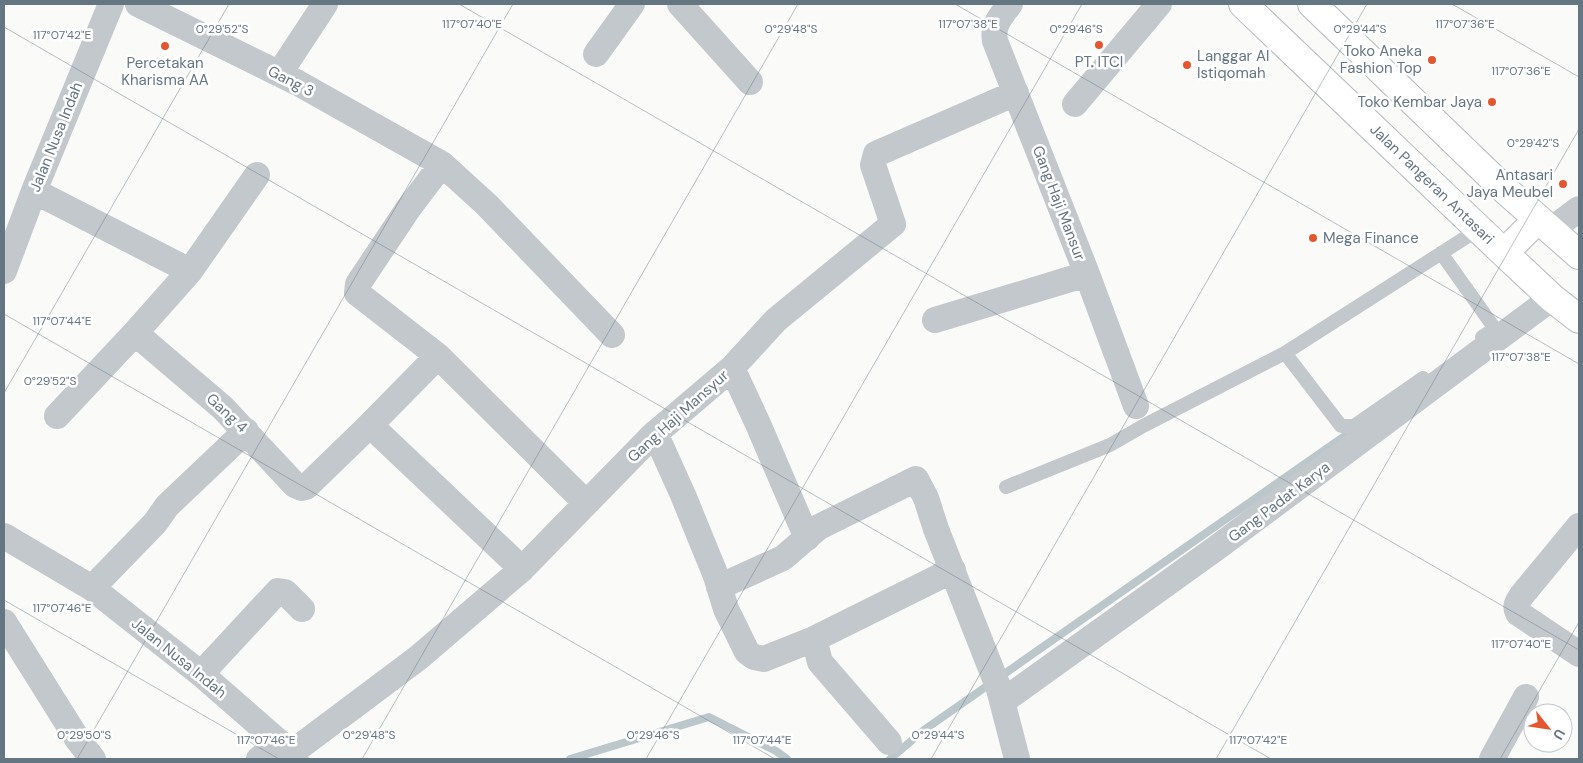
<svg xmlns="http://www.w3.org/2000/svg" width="1583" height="763" font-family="'DM Sans',sans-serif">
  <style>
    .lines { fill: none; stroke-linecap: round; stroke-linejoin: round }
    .stream { stroke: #bbc7cb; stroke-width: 8 }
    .trunk-casing { stroke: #b4b9bd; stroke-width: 30 }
    .service { stroke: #c3c8cc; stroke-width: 14 }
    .minor { stroke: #c3c8cc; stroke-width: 26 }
    .trunk { stroke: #fff; stroke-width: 28 }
    .ticks { fill: none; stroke: #657683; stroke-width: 1; stroke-opacity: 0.45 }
    .poi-dot { fill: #e4572e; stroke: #fff; stroke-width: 2 }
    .labels { text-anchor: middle; stroke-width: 5; stroke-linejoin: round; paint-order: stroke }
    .poi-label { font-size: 15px; fill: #657683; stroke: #fff; text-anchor: end }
    .street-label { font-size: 15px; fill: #657683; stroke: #fff }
    .ticks-label { font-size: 12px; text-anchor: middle; fill: #657683; stroke: #fff; stroke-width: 5; stroke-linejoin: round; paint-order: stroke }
  </style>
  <rect width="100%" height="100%" fill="#fafaf8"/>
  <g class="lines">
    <!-- stream -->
    <path class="stream" d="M570,759L709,717L776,751L787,759
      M890,759L924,730L1349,433"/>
    <defs>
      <path id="trunk" d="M1243,4L1504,253L1552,298L1579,319
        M1312,4L1503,188L1579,255
        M1504,253L1538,219"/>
    </defs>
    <!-- trunk casing -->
    <use href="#trunk" class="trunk-casing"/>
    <!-- service -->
    <path class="service" d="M1441,253L1493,326L1491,331L1482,337
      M1285,353L1341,426H1354L1423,378
      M1006,487L1110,445L1143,426L1285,353L1479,229"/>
    <!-- minor -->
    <path class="minor" d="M138,4L298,83L442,164L487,205L612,335
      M680,4L750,82
      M1010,4C1001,16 992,25 995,41L1087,274L1136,406
      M596,54L632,4
      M279,74L325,4
      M1075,104L1159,4
      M442,164L408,209L358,284L357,293L438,356L586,503
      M257,175L190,271L135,333L223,408L295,485L302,488L306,487L370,425L438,356
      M34,191L190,271
      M1551,230L1579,209
      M4,271L34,191L111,4
      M935,320L1087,274
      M732,368L758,424L807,538
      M57,416L135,333
      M370,425L522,569
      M655,433L683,495L716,576L726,609L747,652L754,657L764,659L814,639
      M1579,526L1522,595C1518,601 1514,606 1518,613L1579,654
      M4,536L92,588L201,674L280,743L296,759
      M719,587L783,558L819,527L916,479L926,498L936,529L999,689L1017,759
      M92,588L155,523L167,506L246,431
      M4,622L78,740L93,759
      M201,674L278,591L285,592L302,609
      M1003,701L1215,549L1552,298
      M889,742L820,662L814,639L953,570
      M290,754L418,658L522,569L651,437L732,368L776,320L893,224L873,165L876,154L1016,93
      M259,759L280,743
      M1492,759L1526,697"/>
    <!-- trunk -->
    <use href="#trunk" class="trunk"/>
  </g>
  <!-- ticks -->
  <path class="ticks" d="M459,4L1579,650M955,4L1579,364M1452,4L1579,77M4,27L1271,759M4,314L775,759M4,393L229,4M4,600L279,759M77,759L513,4M362,759L798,4M646,759L1082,4M931,759L1367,4M1216,759L1579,129M1500,759L1579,622"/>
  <!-- markers -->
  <g class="poi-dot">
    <circle cx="1099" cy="45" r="5"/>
    <circle cx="165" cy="46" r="5"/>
    <circle cx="1432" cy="60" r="5"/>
    <circle cx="1187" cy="65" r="5"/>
    <circle cx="1492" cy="102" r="5"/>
    <circle cx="1563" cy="184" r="5"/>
    <circle cx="1313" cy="238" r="5"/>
  </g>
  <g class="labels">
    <!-- poi labels -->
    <g class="poi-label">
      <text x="1422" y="56">Toko Aneka<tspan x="1422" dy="17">Fashion Top</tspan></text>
      <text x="1197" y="61" text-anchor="start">Langgar Al<tspan x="1197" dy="17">Istiqomah</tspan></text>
      <text x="1099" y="67" text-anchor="middle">PT. ITCI</text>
      <text x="165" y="68" text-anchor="middle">Percetakan<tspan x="165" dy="17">Kharisma AA</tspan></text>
      <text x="1482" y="107">Toko Kembar Jaya</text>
      <text x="1553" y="180">Antasari<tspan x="1553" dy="17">Jaya Meubel</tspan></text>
      <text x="1323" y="243" text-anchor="start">Mega Finance</text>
    </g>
    <!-- street labels -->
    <g class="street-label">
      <text transform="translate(291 81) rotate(27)" y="5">Gang 3</text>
      <text transform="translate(56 137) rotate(-68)" y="5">Jalan Nusa Indah</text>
      <text transform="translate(1432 184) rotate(44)" y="5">Jalan Pangeran Antasari</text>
      <text transform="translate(1059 203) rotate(69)" y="5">Gang Haji Mansur</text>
      <text transform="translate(227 413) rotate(43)" y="5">Gang 4</text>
      <text transform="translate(678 416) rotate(-42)" y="5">Gang Haji Mansyur</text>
      <text transform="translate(1279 502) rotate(-37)" y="5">Gang Padat Karya</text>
      <text transform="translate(179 658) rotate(39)" y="5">Jalan Nusa Indah</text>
    </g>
  </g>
  <g class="ticks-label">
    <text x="472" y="28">117°07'40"E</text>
    <text x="968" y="28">117°07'38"E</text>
    <text x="1465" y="28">117°07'36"E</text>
    <text x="222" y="33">0°29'52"S</text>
    <text x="791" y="33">0°29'48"S</text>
    <text x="1076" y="33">0°29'46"S</text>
    <text x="1360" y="33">0°29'44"S</text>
    <text x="62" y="39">117°07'42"E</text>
    <text x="1521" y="75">117°07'36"E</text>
    <text x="1533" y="147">0°29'42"S</text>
    <text x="62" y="325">117°07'44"E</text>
    <text x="1521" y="361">117°07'38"E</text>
    <text x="50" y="385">0°29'52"S</text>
    <text x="62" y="612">117°07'46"E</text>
    <text x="1521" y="648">117°07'40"E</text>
    <text x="84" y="739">0°29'50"S</text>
    <text x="369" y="739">0°29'48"S</text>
    <text x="653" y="739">0°29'46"S</text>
    <text x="938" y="739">0°29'44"S</text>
    <text x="266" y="744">117°07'46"E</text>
    <text x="762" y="744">117°07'44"E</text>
    <text x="1258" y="744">117°07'42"E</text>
  </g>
  <!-- border -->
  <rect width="1583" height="763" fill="none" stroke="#657683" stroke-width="10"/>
  <!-- north arrow -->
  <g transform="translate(1548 728) rotate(120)"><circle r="24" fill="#ffffff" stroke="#c1c8cd"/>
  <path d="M0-4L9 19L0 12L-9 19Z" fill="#e4572e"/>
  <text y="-8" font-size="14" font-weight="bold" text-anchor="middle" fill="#657683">U</text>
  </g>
</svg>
